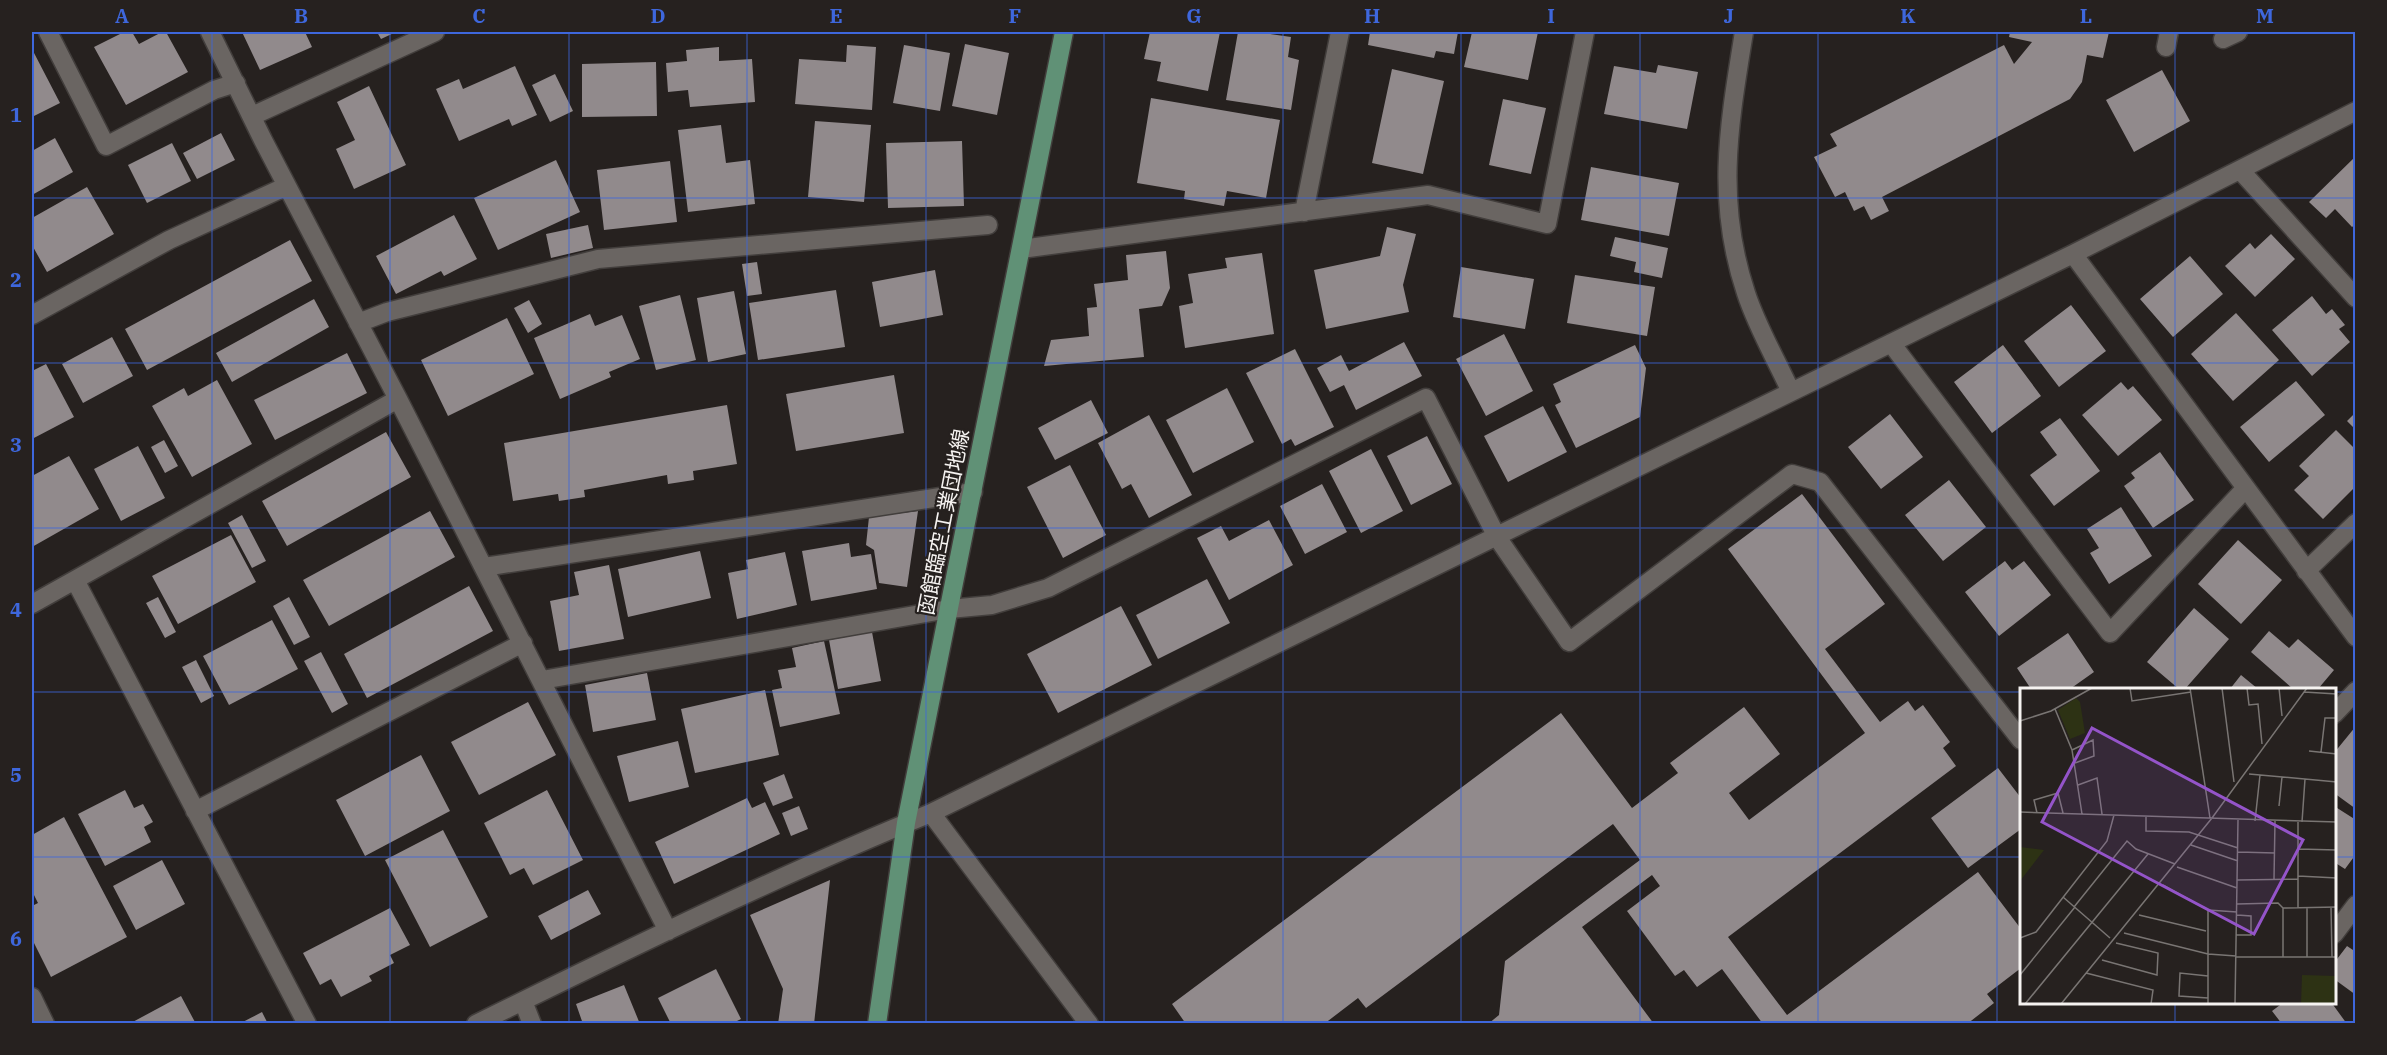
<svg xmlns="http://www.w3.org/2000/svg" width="2387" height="1055" font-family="'IBM Plex Serif','Noto Sans JP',serif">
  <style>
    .building { fill: #918a8c }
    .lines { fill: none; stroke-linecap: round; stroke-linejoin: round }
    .minor-casing { stroke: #423e3c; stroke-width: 21 }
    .major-casing { stroke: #423e3c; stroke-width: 21 }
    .minor { stroke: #6a6562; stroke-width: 18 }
    .major { stroke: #609176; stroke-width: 18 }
    .grid { fill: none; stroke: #3e67dc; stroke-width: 1.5; stroke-opacity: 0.55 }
    .labels { text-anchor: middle; stroke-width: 4.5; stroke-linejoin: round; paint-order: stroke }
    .street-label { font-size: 21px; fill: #f6f3f1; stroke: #26211f }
    .inset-road { fill: none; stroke: #797573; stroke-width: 1.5 }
    .view { fill: #9454c9; fill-opacity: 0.15; stroke: #9454c9; stroke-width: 3 }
    .inset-edge { fill: none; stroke: #f6f3f1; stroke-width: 3 }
    .neatline { fill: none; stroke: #3e67dc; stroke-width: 2 }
    .grid-label { font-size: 20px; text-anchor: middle; font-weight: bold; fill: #3e67dc }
  </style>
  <rect width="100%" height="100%" fill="#26211f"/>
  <!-- building -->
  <path class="building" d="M124,32H132L139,44L162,32H166L188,72L126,105L94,47Z
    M242,32H305L312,47L260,70Z
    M377,32H396L381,39Z
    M1150,32H1220L1208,91L1157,81L1161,62L1144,59Z
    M1238,32H1256L1291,37L1288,57L1299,60L1291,110L1226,100Z
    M1370,32H1458L1454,54L1436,51L1434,58L1368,45Z
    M1472,32H1538L1528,80L1464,67Z
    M2010,32H2109L2103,58L2087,55L2082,82L2070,99L1882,197L1889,211L1871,220L1864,206L1854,211L1845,192L1835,197L1814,157L1837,146L1830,134L2004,45L2014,64L2032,42L2009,37Z
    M965,44L1009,53L997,115L952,106Z
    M847,45L876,47L872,110L795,104L799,59L846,62Z
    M904,45L950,53L940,111L893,103Z
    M719,47V61L752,59L755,102L690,107L688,90L668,92L666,63L687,61L686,50Z
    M32,51H33L60,103L32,117Z
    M656,62L657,116L582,117V64Z
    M1658,65L1698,72L1687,129L1604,114L1614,66L1656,73Z
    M515,66L537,115L512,126L509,119L459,141L436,89L459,79L463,89Z
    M1392,69L1444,81L1423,174L1372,163Z
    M2162,70L2190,121L2134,152L2106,100Z
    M555,74L573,111L550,122L532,85Z
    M369,86L406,165L354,189L336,149L355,140L337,102Z
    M1151,98L1280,120L1266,198L1227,191L1224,206L1184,199L1185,191L1137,183Z
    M1503,99L1546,108L1531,174L1489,165Z
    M815,121L871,125L864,202L808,197Z
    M721,125L726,163L750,160L755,204L688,212L678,130Z
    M221,133L235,160L197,179L183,153Z
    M55,138L73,172L32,195V151Z
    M962,141L964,206L888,208L886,143Z
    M172,143L191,181L147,203L128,165Z
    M2356,156V224L2352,227L2335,209L2326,218L2309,202Z
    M556,160L580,212L498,250L474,198Z
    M670,161L677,222L604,230L597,170Z
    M1591,167L1679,183L1669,236L1581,220Z
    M87,187L114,234L47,272L32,245V218Z
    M454,215L477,259L444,276L441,271L396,294L376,256Z
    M588,225L593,248L551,258L546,234Z
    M1387,227L1416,234L1403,285L1409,312L1326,329L1314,270L1380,256Z
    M2271,234L2295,259L2255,297L2225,266L2250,243L2255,249Z
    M1615,237L1668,248L1662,278L1634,272L1636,262L1610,256Z
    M290,240L312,281L147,370L125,329Z
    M1166,251L1170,288L1162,306L1139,309L1144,357L1044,366L1051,340L1089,336L1087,308L1097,307L1094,284L1128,280L1126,255Z
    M1262,253L1274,334L1185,348L1179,306L1193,303L1188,274L1227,268L1225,258Z
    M2190,256L2223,294L2173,337L2140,299Z
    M757,262L762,294L747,296L742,264Z
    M1461,267L1534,279L1525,329L1453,317Z
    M935,270L943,315L880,327L872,282Z
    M1575,275L1655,287L1647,336L1567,323Z
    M836,290L845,347L758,360L749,303Z
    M734,291L746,354L708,362L697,298Z
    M680,295L696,360L656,370L639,306Z
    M2312,296L2326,314L2332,309L2345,325L2339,329L2350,342L2312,376L2272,330Z
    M314,299L329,327L232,382L216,353Z
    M529,300L542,324L528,333L514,308Z
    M2071,305L2106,351L2059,387L2024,341Z
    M2236,313L2279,360L2233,401L2191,354Z
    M590,314L595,326L622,315L640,359L609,372L611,377L560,399L534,338Z
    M507,318L534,374L448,416L421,360Z
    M1504,334L1533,391L1486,416L1456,359Z
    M112,337L133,376L83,403L62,364Z
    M1404,342L1422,376L1356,410L1344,385L1330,392L1317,368L1341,355L1349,371Z
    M1635,345L1646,368L1640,417L1576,448L1555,405L1561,402L1553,384Z
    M2003,345L2041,396L1992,433L1954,382Z
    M1295,349L1334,427L1295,446L1291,439L1282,444L1246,373Z
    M347,353L367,393L275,440L254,400Z
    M46,364L74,417L32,439V371Z
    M894,375L904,433L796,451L786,394Z
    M217,380L252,444L192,477L152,406L184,388L188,396Z
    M2296,381L2325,415L2269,462L2240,427Z
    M2121,382L2128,390L2133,386L2162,420L2118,456L2082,415Z
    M1227,388L1254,442L1193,473L1166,420Z
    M1091,400L1108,433L1055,460L1038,428Z
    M727,405L737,464L693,471L694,480L668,484L667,475L584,490L585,497L559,501L558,494L513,501L504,443Z
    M1543,406L1567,452L1508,482L1484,436Z
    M2356,412V430L2347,421Z
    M1890,414L1923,457L1881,489L1848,447Z
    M1149,415L1192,495L1149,518L1131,484L1122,489L1098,443Z
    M2060,418L2100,471L2054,506L2030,475L2057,455L2040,432Z
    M2336,430L2356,450V486L2323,519L2294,490L2309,476L2299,466Z
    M386,432L411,477L287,546L262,501Z
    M1427,436L1452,484L1411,505L1387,456Z
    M164,440L178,466L165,473L151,447Z
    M138,446L165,498L121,521L94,469Z
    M1371,449L1403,511L1361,533L1329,471Z
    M2160,452L2194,500L2153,528L2124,486L2135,478L2131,473Z
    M69,456L99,509L32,547V476Z
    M1070,465L1106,535L1063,558L1027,487Z
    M1949,480L1986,527L1943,561L1905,515Z
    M1322,484L1347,532L1305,554L1280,506Z
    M1802,494L1885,604L1825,649L1880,722L1908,701L1915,711L1923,705L1950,742L1943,748L1956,766L1728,937L1787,1015L1978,872L2021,929V968L1987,994L1994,1003L1967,1024H1763L1722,969L1697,987L1684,970L1675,976L1627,911L1660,886L1652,875L1582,927L1654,1024H1488L1499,1015L1505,961L1640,860L1613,824L1366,1008L1358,998L1324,1024H1186L1172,1004L1561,713L1632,808L1678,773L1670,763L1744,707L1780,754L1729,793L1749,820L1865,733L1728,549Z
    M2121,507L2152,556L2109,584L2090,553L2099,548L2087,529Z
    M430,511L455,557L329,626L303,580Z
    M918,511L907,587L879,583L874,550L866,545L869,517Z
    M242,515L266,561L252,568L228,523Z
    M1269,520L1293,565L1229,600L1197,538L1221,526L1229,541Z
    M231,535L256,582L178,624L152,576Z
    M2238,540L2282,580L2241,624L2198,584Z
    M849,543L851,557L871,554L877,589L811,601L802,551Z
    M700,551L711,598L628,617L618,569Z
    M785,552L797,605L737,619L728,573L748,569L746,560Z
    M2005,561L2012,570L2024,561L2051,595L1999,636L1965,592Z
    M609,565L624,639L559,651L550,601L579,595L574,572Z
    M1207,579L1230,623L1158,659L1136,615Z
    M469,586L493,631L367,698L344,654Z
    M158,597L176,632L165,638L146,603Z
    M289,597L310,637L294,645L273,606Z
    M1121,606L1152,665L1058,713L1027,654Z
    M2194,608L2229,639L2185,689H2179L2147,662Z
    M272,620L298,669L229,705L203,656Z
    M2269,631L2289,648L2298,639L2334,670L2318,689H2293L2251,652Z
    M872,632L881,681L838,689L829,640Z
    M2068,633L2094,672L2070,689H2031L2017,668Z
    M824,641L840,714L780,727L772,690L782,688L778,670L796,667L792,648Z
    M321,652L348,704L332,713L304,661Z
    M196,660L214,696L201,703L182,667Z
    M647,673L656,720L593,732L585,685Z
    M2241,675L2258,689H2230Z
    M765,690L779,755L695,773L681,709Z
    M528,702L556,755L479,795L451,742Z
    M2356,726V809L2334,793V753Z
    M678,741L689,787L629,802L617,756Z
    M421,755L450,811L365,856L336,800Z
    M1998,768L2021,798V829L1968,868L1931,818Z
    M784,774L793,798L773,806L763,783Z
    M125,790L134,808L143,804L153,822L144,827L151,842L105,866L78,814Z
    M547,790L583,860L533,885L524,868L510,875L484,823Z
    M747,798L752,808L765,802L780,834L674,884L655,842Z
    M799,806L808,829L791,836L782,813Z
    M2334,806L2356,820V854L2345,869L2334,862Z
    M64,817L127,937L51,977L32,939V906L38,903L32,891V835Z
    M443,830L488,917L430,947L385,860Z
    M162,860L185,904L136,930L113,886Z
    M830,880L814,1024H778L783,989L750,915Z
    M588,890L601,914L551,940L538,916Z
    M390,908L410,945L390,955L394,963L369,976L372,981L341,997L331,979L320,985L303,953Z
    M2347,946L2356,952V995L2334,979V963Z
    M716,969L741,1019L731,1024H671L658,998Z
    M624,985L640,1024H583L576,1004Z
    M181,996L196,1024H129Z
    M2284,1002H2331L2347,1024H2282L2272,1011Z
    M262,1012L268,1024H239Z"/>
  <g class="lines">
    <defs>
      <path id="minor" d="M48,32L106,146L214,90L236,83
        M210,32L263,140L398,399L668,931
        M1744,32C1729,125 1715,200 1746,293C1757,327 1776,359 1791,392
        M2223,39L2238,32
        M2166,47L2169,32
        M252,116L435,32
        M2240,170L2356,298
        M1304,212L1340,32
        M1021,249L1428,195L1547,224L1585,32
        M2073,254L2356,637
        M32,315L169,240L287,186
        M358,323L387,312L598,259L988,225
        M1891,343L2110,633L2245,489
        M484,567L973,492
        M2306,571L2356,523
        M75,580L307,1024
        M32,604L398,399
        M542,680L949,609L992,605L1048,588L1426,398L1497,537L1569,642L1792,474L1820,482L2021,740
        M2334,714L2356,691
        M195,811L523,643
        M931,813L1089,1024
        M2334,934L2356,905
        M32,997L45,1024
        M523,1001L532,1024
        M476,1024C626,950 777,876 931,813L2073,254L2356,111"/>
      <path id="major" d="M877,1024L906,823L1064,32"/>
    </defs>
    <!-- minor casing -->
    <use href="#minor" class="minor-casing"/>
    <!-- major casing -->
    <use href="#major" class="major-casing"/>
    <!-- minor -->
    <use href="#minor" class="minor"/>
    <!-- major -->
    <use href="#major" class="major"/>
  </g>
  <!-- grid -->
  <path class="grid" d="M212,32V1024M390,32V1024M569,32V1024M747,32V1024M926,32V1024M1104,32V1024M1283,32V1024M1461,32V1024M1640,32V1024M1818,32V1024M1997,32V1024M2175,32V689M32,198H2356M32,363H2356M32,528H2356M32,692H2021M2334,692H2356M32,857H2021M2334,857H2356M2175,1002V1024"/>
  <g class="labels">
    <!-- street labels -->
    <g class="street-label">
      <text transform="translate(944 522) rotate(-79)" y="7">函館臨空工業団地線</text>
    </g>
  </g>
  <!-- overview -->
  <g transform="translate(2020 688)">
    <rect width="316" height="316" fill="#26211f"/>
    <path d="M56,10L60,14L65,45L50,51L38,22ZM0,159L24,162L0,193ZM282,287L316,288V316H281Z" fill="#2d3214"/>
    <path class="inset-road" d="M110,0L112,13L171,4M170,0L190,130M202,0L214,94M227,0L229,17L238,16L242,56M259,0L262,28M284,4L317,6M35,21L52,62L62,126M0,33L31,23L72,0M52,62L73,52L74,68L55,75M289,63L317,66M301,64L305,30H317M229,86L317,94M58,97L77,90L82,126M259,118L262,89M0,124L317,134M17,125L14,112L38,105L43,125M126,128V143L169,144L218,160M235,133L240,87M282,134L285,91M171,157L218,173M278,161L317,162M218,164L255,165M157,179L217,200M278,188L317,190M254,191L255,133M217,192L278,191M143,197L188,222L217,224M43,209L90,250M217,216L258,215L263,220M54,219L107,153L116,161L155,176M311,219L312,269M278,220V134M287,220V269M119,227L186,243M104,245L188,266L216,268M216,247H231V228L217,227M0,250L16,244L87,153L94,127M216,269H317M263,269V220L317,219M82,272L137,287L138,265L96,255M66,285L133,302L131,316M0,287L55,219M188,310L159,308L160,285L188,288M5,316L128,166M41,316L192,130L287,0M188,316V222M215,316L218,132"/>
    <path class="view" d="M72,40L283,152L234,246L22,134Z"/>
    <rect width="316" height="316" class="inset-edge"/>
  </g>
  <!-- border -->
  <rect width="2387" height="1055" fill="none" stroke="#26211f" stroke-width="66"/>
  <rect x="33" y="33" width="2321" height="989" class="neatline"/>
  <g class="grid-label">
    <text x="122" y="23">A</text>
    <text x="301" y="23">B</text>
    <text x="479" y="23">C</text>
    <text x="658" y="23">D</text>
    <text x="836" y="23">E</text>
    <text x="1015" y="23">F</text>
    <text x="1194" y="23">G</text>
    <text x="1372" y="23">H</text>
    <text x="1551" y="23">I</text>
    <text x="1729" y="23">J</text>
    <text x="1908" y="23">K</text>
    <text x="2086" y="23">L</text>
    <text x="2265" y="23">M</text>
    <text x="16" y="122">1</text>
    <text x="16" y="287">2</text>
    <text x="16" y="452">3</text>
    <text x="16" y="617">4</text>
    <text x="16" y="782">5</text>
    <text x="16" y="946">6</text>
  </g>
</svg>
